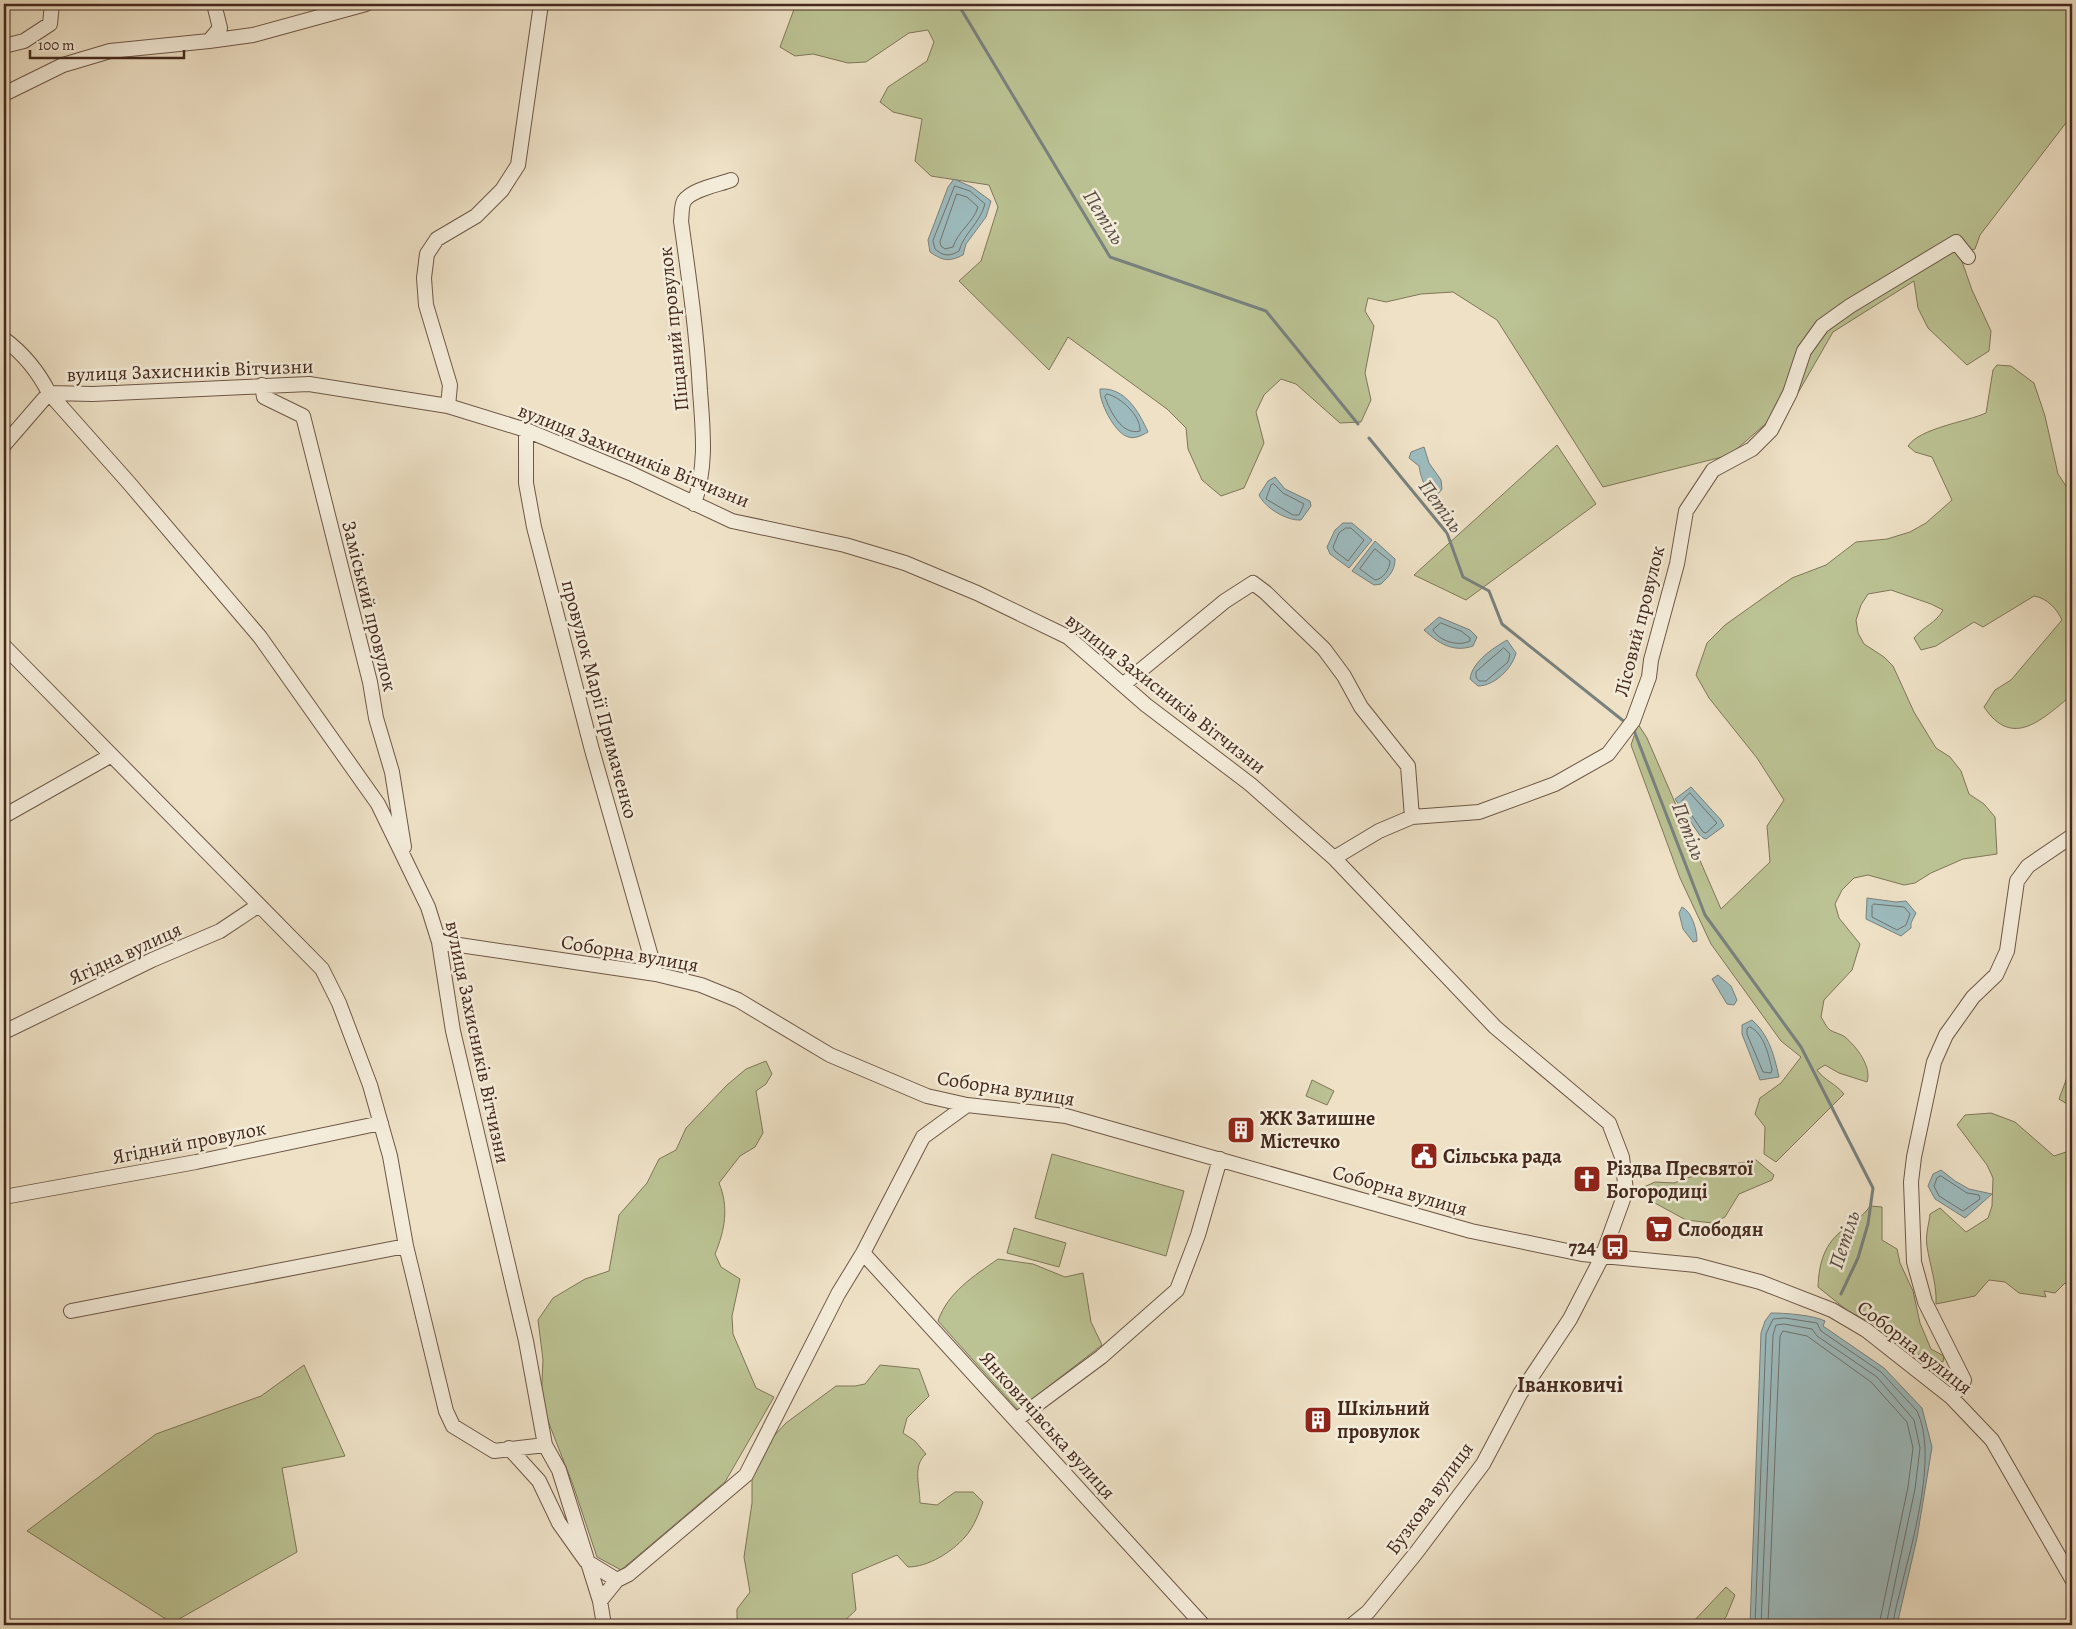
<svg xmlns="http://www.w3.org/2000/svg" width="2076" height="1629" font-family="Alegreya,serif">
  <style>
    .green { fill: #bbc293; stroke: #807658 }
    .water { fill: #9dbbbe; stroke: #79817e }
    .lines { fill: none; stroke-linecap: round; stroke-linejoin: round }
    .shore { stroke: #70726e; stroke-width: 1 }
    .stream { stroke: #79817e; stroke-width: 3 }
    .minor-casing { stroke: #6e5747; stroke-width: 16 }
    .minor { stroke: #f4ecda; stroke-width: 14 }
    .labels { text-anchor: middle; stroke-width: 5; stroke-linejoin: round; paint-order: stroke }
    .street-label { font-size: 20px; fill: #44291d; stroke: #f4ecda }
    .poi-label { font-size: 20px; font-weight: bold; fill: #44291d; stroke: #f4ecda; text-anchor: start }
    .water-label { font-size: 21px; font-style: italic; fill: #5a4e45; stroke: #f4ecda }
    .quarter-label { font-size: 22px; font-weight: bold; fill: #44291d; stroke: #f4ecda }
  </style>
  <rect width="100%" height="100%" fill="#eee1c6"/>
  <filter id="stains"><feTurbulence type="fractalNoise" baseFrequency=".004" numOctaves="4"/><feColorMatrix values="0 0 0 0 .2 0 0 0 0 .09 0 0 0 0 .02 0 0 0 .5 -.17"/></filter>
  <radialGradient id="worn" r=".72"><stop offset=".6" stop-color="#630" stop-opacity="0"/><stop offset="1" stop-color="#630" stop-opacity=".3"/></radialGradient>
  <!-- green -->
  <path class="green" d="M796,4H2072V115L1980,235L1975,249L1959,253L1972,290L1991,331L1989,351L1967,365L1928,328L1918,308L1914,281L1833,332L1795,398L1730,455L1603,487L1497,320L1453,292L1421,294L1386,302L1368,298L1365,311L1374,326L1365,373L1371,400L1361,422L1340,423L1296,384L1281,379L1264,395L1256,412L1264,443L1244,488L1221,496L1202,480L1188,449L1186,428L1167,409L1068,337L1049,370L959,281L981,261L998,207L989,185L931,176L915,161L922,119L893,112L880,102L888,87L927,61L934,42L928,30L909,33L866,62L848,63L813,54L795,56L780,47Z
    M1997,365L2011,366L2034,383L2045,416L2058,474L2070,492L2067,506L2072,519V695C2042,719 2013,750 1984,707L1995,690L2011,680L2062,620C2057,609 2047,598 2034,596L1983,627L1974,622L1936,646L1921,650L1914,638C1924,626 1936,623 1943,610L1931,604L1891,590L1868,594L1861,605L1856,620L1858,633L1864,644L1884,657L1893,666L1914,712L1936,748L1950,757L1961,771L1969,794L1984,804L1995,817L1997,854L1963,859L1931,873L1915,883L1904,885L1868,875L1854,878L1842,890L1835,904L1839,918L1860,944L1852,970L1824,1000L1821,1017C1824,1021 1826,1027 1830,1030C1835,1033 1841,1034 1845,1037C1857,1047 1872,1067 1867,1082L1839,1073L1825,1065L1817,1070C1825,1081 1835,1083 1844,1094L1776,1162L1764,1154L1765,1127L1755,1114L1760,1098L1781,1083L1801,1057L1781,1041L1711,944L1680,878L1631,745L1638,724L1647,738L1721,909L1770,862L1767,826L1784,800L1757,758L1709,698L1696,675L1707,643L1725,625L1770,593L1792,578L1826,565L1856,542L1887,539L1910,532L1926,523L1952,500L1932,457L1915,452L1908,446C1920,428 1966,422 1986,413L1993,370Z
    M1557,445L1596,504L1466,600L1414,575Z
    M766,1061L772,1074L766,1084L756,1091L763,1133L755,1147L740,1156L719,1183C729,1207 725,1230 715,1254L721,1267L740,1279L732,1316L733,1334L756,1388L774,1397L725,1482L621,1570L597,1557L573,1485L541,1403L543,1360L538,1320L553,1298L585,1279L609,1271L619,1215L647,1183L659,1159L676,1150L686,1128L727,1085L746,1069Z
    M2072,1064V1107L2059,1099Z
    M1312,1080L1334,1091L1327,1105L1306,1096Z
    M1991,1113L2015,1122L2054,1156L2066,1152L2072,1143V1291L2065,1283L2055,1293L2044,1291L2046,1297L2019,1293L2005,1282L1989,1280L1975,1296L1936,1304C1937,1283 1930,1267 1927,1246C1925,1236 1929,1224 1930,1214L1940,1208L1966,1232L1988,1218L1992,1206L1993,1178L1987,1165L1957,1125L1965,1115Z
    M1052,1154L1184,1191L1166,1256L1035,1218Z
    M1756,1160L1774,1175L1772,1180L1739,1194L1725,1217L1713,1223L1686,1220L1642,1196L1644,1187L1655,1182L1674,1183L1718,1167Z
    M1870,1206L1882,1207V1240L1897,1249L1900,1263L1913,1291L1920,1323L1931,1349L1944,1356L1943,1362L1926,1360L1880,1327L1848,1311L1818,1287C1819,1263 1824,1244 1844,1229C1854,1221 1863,1217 1870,1206Z
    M1014,1228L1066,1243L1059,1267L1007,1253Z
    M998,1259L1033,1264L1065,1277L1083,1273L1091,1322L1102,1345L1018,1410L938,1321C948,1292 974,1276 998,1259Z
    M304,1365L345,1456L282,1468L297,1552L172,1623L27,1531L156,1434L261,1396Z
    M880,1365L919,1369L929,1396L907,1418L903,1433L915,1441L926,1454C912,1466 920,1486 920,1503L937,1505L955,1492H973L983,1502C979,1513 974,1527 965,1537C952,1552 928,1567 908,1567L897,1555L852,1574L856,1610L840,1625H737V1609L750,1592L744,1557L752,1503V1471L772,1438L786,1423L836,1386H855L865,1384Z
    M1726,1587L1735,1595L1726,1617L1719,1625H1690Z"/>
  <!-- water -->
  <path class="water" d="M954,179L972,187L991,201L986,217L966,244L963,255C949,262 943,261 930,252L928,240L948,187Z
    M1100,389C1125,387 1139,412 1148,432C1141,436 1133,440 1126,436C1114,431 1099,402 1100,389Z
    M1424,447L1429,463L1441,480L1442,489L1438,494C1425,493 1421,478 1419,466L1409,458L1411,452Z
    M1275,477L1285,489L1310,501L1311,506L1301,520C1287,521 1265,508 1259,495L1268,481Z
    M1343,523H1352L1372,540L1349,568L1330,554L1327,547L1335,530Z
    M1375,541L1395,559C1395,571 1389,576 1381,584L1374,585L1352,571Z
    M1439,617L1470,630L1477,637L1473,646C1453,653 1438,643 1424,630Z
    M1507,640L1516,653C1512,669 1494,686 1478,686L1470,679C1472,662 1493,648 1507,640Z
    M1691,787L1721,820L1724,826L1706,839L1701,837L1675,799Z
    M1867,898L1896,902L1906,901L1916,913L1911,923V928L1901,936L1866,919Z
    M1682,907C1692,912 1697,930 1697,941L1693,942L1683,929L1679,913Z
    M1718,975L1731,986L1737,1000L1734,1005L1727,1004L1712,979Z
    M1752,1020C1769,1035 1774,1055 1779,1077L1760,1080L1742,1034V1025Z
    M1941,1170L1955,1181L1969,1189L1992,1194L1965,1218L1935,1199L1928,1186L1933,1174Z
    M1771,1313C1785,1313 1813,1315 1825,1321L1823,1326L1884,1368L1922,1408L1932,1447L1917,1538L1897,1625H1750L1761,1333L1765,1321Z"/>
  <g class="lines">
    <!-- shore -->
    <path class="shore" d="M955,186L970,191L985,204C980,223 964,233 959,251C949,257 943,256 935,249L933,241Z
      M957,194L967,197L978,207C973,223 958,231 953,247L945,249L941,246L940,242Z
      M1107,394C1121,397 1141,416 1140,431C1122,436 1110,411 1105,397Z
      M1274,484L1283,493L1304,504L1299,515H1293L1266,499L1271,485Z
      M1346,528H1351L1364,540L1348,561L1335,551L1333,547L1339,533Z
      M1375,549L1390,561C1390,569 1383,579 1375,580L1360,569Z
      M1441,623L1461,631L1470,638V641C1458,647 1439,641 1433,630Z
      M1504,648L1510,654L1508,662L1486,681H1479L1476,677V672Z
      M1690,793L1717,823L1706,833L1703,832L1682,801Z
      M1874,904L1904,907L1910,914L1906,925L1897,930L1872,917V906Z
      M1750,1027C1764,1033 1769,1056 1772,1070L1771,1073L1763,1072L1747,1034V1029Z
      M1941,1176L1967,1193L1979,1195L1980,1199L1963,1211L1939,1196L1934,1186L1937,1178Z
      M1755,1625L1766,1334L1773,1319L1785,1318L1817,1323L1821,1331L1881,1372L1917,1411C1938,1454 1913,1539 1902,1584C1899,1597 1894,1612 1893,1625
      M1761,1625L1773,1335L1776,1325L1784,1324L1812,1329L1817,1336L1877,1377L1914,1420L1920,1448L1915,1489L1886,1625
      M1768,1625L1780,1336L1783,1331L1807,1336L1871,1382L1907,1422L1913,1448L1908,1487L1879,1625"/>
    <!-- stream -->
    <path class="stream" d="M958,4L1110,257L1266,311L1358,424
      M1369,438L1447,533L1463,577L1489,591L1502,624L1626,723
      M1633,728L1705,915L1801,1047L1873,1188L1868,1224L1858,1258L1841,1294"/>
    <defs>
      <path id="minor" d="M214,4L220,28L209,41L253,35L366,4
        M4,46L24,41L50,24L52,4
        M4,94L63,65L110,51L209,41
        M4,339C24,354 38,371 49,393L129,483L260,637L378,804L428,907L439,942L453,1031L526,1341L545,1445L559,1470L600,1601L604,1625
        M262,385L264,397L303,416L370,682L376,718L392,772L404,847
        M448,406L450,385L426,305L424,278L427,254L437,239L476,216L502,190L518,165L541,4
        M526,430V483L534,527L592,750L656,974
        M4,445L49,393L93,394L309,384L448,406L526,430L630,473L732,521L845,545L905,563L977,593L1068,637L1146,705L1250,784L1334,858L1495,1027L1609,1123L1622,1157L1626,1191L1602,1257L1570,1319L1520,1394L1483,1464L1416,1553L1368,1612L1352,1625
        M694,504C707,465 703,431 700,391C697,334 689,278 681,221C682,214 681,207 684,201C692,189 718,185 731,180
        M4,646L322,969L339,1003L370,1085L390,1156L406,1246L446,1411L453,1426L494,1451L545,1445
        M1124,684L1225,601L1253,583L1265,592L1324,649L1344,676L1361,707L1408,766L1412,817
        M4,816L110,756
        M1334,858L1379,831L1412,817L1479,812L1555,784L1608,754L1633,721L1649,677L1651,660L1677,564L1686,511L1713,470L1752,449L1771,430L1790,393L1804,351L1822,326L1850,306L1956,242L1968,257
        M439,942L656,974L701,985L738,1000L830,1055L927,1096L967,1105L1066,1116L1471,1231L1582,1254L1696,1265L1760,1282L1832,1310L1866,1330L1951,1397L1992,1440L2072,1579
        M4,1032L152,960L220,931L259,905
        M4,1197L196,1162L381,1123
        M863,1253L1203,1625
        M71,1311L406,1246
        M1951,1397L1962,1386L1964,1380L1925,1302L1914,1262L1911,1182L1914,1157L1934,1062L1946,1035L1973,997L1996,975L2007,951L2017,881L2028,866L2072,836
        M1016,1420L1101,1357L1177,1290L1198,1235L1220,1159
        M509,1448L539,1481L559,1523L586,1561L617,1580
        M600,1601L617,1580L629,1574L746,1475L838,1294L863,1253L923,1137L967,1105"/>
    </defs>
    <!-- minor casing -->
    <use href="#minor" class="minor-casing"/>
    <!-- minor -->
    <use href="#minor" class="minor"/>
  </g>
  <!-- icons -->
  <defs>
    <symbol id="building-square" viewBox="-11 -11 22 22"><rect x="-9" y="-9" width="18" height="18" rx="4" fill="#8f2418" stroke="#f4ecda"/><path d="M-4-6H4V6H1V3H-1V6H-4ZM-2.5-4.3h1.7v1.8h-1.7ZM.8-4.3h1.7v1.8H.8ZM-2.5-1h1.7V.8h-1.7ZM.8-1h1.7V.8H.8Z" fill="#fff"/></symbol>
    <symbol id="civic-square" viewBox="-11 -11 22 22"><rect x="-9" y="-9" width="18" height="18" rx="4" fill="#8f2418" stroke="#f4ecda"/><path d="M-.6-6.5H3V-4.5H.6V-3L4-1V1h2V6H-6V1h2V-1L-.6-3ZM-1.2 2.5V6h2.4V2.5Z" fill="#fff"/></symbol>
    <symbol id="church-square" viewBox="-11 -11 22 22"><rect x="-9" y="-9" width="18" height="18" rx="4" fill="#8f2418" stroke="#f4ecda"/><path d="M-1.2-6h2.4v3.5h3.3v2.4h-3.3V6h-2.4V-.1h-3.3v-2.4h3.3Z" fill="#fff"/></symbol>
    <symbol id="supermarket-square" viewBox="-11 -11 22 22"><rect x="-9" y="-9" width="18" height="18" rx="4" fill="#8f2418" stroke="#f4ecda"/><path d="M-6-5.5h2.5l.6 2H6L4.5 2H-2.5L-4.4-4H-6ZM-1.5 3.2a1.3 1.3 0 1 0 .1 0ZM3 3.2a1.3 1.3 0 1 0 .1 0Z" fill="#fff"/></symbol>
    <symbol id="bus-square" viewBox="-11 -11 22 22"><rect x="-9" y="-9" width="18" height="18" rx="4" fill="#8f2418" stroke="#f4ecda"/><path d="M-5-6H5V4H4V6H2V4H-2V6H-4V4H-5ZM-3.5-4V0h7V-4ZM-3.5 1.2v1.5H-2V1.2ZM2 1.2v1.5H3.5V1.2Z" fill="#fff"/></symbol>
  </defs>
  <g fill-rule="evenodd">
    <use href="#building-square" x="1225" y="1114" width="32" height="32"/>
    <use href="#civic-square" x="1408" y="1140" width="32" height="32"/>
    <use href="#church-square" x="1571" y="1163" width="32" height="32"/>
    <use href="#supermarket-square" x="1643" y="1213" width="32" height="32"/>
    <use href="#bus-square" x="1599" y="1231" width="32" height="32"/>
    <use href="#building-square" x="1302" y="1404" width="32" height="32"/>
  </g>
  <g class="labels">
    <!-- street labels -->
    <g class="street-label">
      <text transform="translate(673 329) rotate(-96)" y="7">Піщаний провулок</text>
      <text transform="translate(190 370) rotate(-2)" y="7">вулиця Захисників Вітчизни</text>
      <text transform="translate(634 455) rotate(22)" y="7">вулиця Захисників Вітчизни</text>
      <text transform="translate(370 606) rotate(76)" y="7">Заміський провулок</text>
      <text transform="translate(1639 621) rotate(-76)" y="7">Лісовий провулок</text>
      <text transform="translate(1166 693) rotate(38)" y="7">вулиця Захисників Вітчизни</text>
      <text transform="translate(600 699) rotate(75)" y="7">провулок Марії Примаченко</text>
      <text transform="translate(125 953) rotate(-25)" y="7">Ягідна вулиця</text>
      <text transform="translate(630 953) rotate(10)" y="7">Соборна вулиця</text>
      <text transform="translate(478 1042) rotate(78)" y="7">вулиця Захисників Вітчизни</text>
      <text transform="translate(1006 1088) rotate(9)" y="7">Соборна вулиця</text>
      <text transform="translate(189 1142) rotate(-11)" y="7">Ягідний провулок</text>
      <text transform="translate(1400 1190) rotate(16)" y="7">Соборна вулиця</text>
      <text transform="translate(1915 1347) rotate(38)" y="7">Соборна вулиця</text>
      <text transform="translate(1048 1425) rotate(48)" y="7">Янковичівська вулиця</text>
      <text transform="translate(1429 1498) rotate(-54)" y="7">Бузкова вулиця</text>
    </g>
    <!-- poi labels -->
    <g class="poi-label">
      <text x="1260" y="1125">ЖК Затишне<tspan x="1260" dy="23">Містечко</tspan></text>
      <text x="1443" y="1163">Cільська рада</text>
      <text x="1606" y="1175">Різдва Пресвятої<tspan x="1606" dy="23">Богородиці</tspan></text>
      <text x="1678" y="1236">Слободян</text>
      <text x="1596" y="1254" text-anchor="end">724</text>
      <text x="1337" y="1415">Шкільний<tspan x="1337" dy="23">провулок</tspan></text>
    </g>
    <!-- water labels -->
    <g class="water-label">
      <text transform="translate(1104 217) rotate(58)" y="7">Петіль</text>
      <text transform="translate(1441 506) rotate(54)" y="7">Петіль</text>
      <text transform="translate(1689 831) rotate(69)" y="7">Петіль</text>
      <text transform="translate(1844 1240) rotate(-72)" y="7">Петіль</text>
    </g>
    <!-- quarter labels -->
    <g class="quarter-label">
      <text x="1570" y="1392">Іванковичі</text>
    </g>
  </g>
  <!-- margin -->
  <rect width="2076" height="1629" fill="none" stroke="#eee1c6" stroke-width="20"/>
  <rect x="5" y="5" width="2066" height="1619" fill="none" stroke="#44291d" stroke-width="2.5"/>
  <rect x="10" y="10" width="2056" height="1609" fill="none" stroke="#44291d"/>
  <!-- scale -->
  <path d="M30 50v8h154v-8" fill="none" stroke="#44291d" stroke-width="2.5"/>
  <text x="38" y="50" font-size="15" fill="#44291d" stroke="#f4ecda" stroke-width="4" paint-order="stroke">100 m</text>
  <rect width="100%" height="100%" filter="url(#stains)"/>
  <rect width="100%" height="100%" fill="url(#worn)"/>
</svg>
